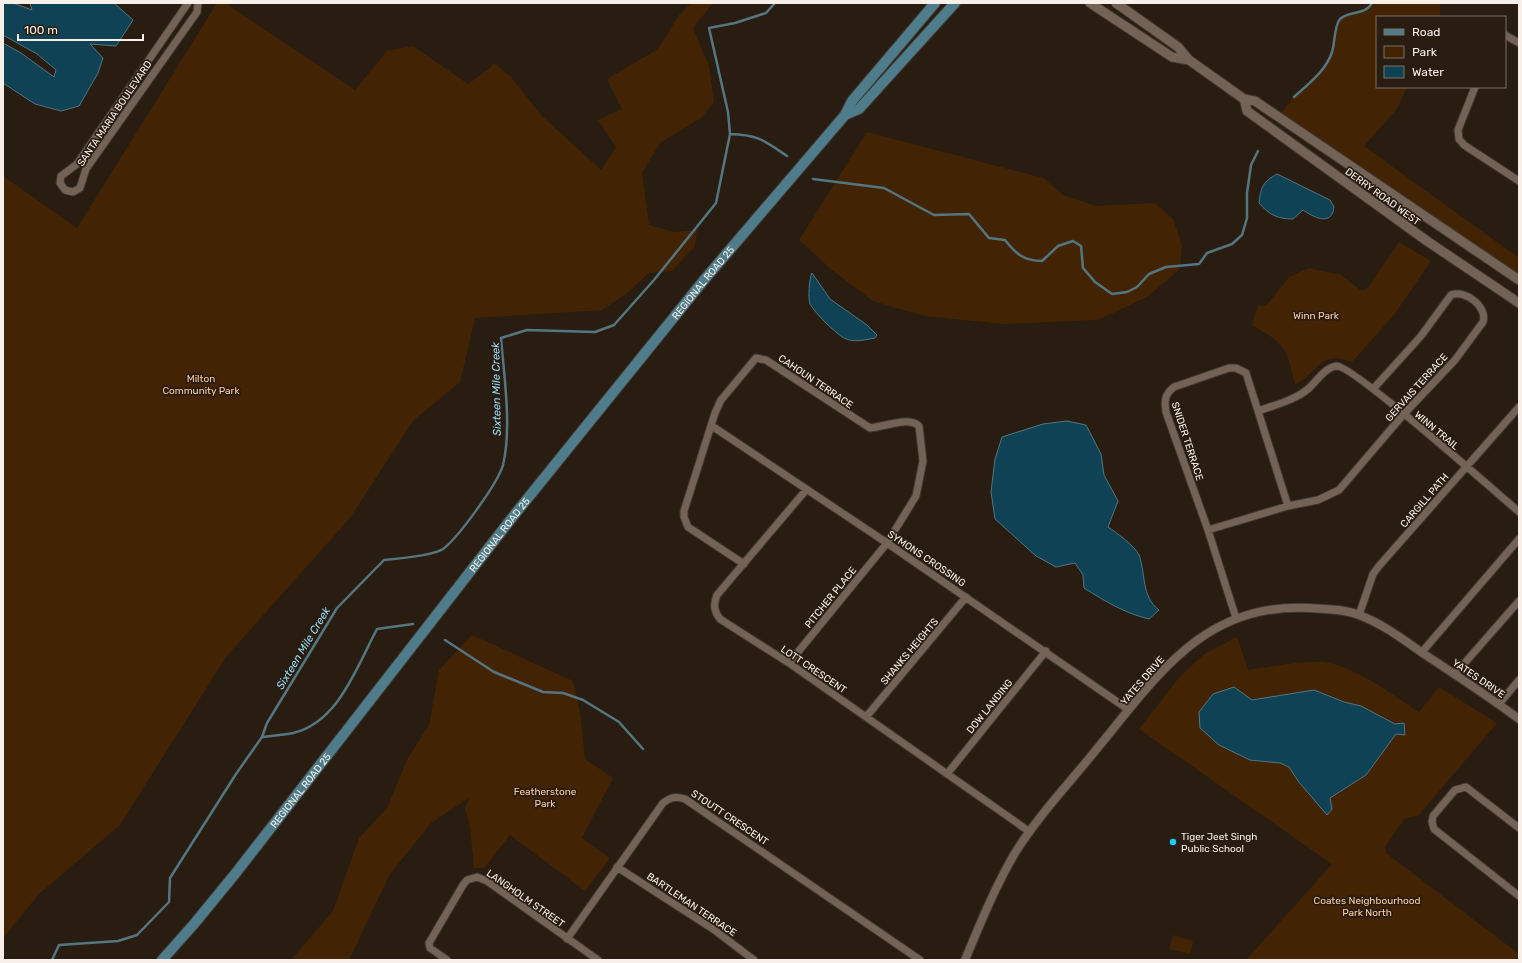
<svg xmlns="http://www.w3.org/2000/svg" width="1522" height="963" font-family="Rubik,sans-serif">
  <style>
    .green { fill: #422404 }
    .water { fill: #0e4254; stroke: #547680 }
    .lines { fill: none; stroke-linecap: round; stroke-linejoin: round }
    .stream { stroke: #547680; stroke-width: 2.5 }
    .minor-casing { stroke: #3f362f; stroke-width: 9 }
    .tertiary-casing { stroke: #3f362f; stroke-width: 10 }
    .secondary-casing { stroke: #3f362f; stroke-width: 11 }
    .primary-casing { stroke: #3f362f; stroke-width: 12 }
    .minor { stroke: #726356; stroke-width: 7 }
    .tertiary { stroke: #726356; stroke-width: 8 }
    .secondary { stroke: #726356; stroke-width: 9 }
    .primary { stroke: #4e7c8a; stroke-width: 10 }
    .poi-dot { fill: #1bc9fc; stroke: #291c11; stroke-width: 1.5 }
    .labels { text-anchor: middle; stroke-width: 3.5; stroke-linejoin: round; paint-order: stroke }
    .street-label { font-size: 10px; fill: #f8f0e8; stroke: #291c11 }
    .park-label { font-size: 10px; fill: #fecda3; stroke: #291c11 }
    .poi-label { font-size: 10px; fill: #f8f0e8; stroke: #291c11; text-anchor: start }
    .water-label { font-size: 11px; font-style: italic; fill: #98ddf8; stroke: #291c11 }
  </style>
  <rect width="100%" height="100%" fill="#291c11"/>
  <!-- green -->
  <path class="green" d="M217,3H225L355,90L387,51L413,46L468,84L490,68L494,63L511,77L541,115L601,170L616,147L598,120L622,109L607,79L658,49L679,15L691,3H713L693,28L709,66L714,102L701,118L660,143L642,173L649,225L674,232L697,230L695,246L672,271L649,273L626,294L602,310L475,318L460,382L413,421L350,518L226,657L120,825L39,894L3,938V176L77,228Z
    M1372,3H1440V17H1377V87H1407L1397,109L1364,146L1519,258V285L1277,118L1294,97L1325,68L1332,53L1339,21L1346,15L1360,13Z
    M867,132L1043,178L1063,195L1096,206L1155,203L1173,219L1182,245L1180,269L1147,297L1098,320L1004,324L924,316L873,301L832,270L799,240Z
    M1399,242L1431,261L1394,315L1352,362C1320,349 1318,373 1295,385C1287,348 1285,344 1252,325L1258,305L1266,306L1289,277L1309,268L1341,275L1360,290H1366Z
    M472,635L573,681L580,712L585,759L613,778L582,838L610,858L585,891L510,835L484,868H474L470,826L465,808L470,797L431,823L390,874L349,960H291L333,911L359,838L387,808L408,758L429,725L439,670Z
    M1237,637L1248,670C1268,667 1305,660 1324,662C1357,667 1391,694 1419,712L1439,687L1497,723L1419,815L1404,819L1385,847L1386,853L1519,954V960H1246L1332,864L1139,729L1182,674L1206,653Z
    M1173,935L1193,941L1190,954L1169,949Z"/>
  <!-- water -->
  <path class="water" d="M3,3H13L32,10L30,3H114L133,20L116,46L90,44L103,58L98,73L79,106L61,111L35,104L3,83V43L21,53L54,77L56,70L37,54L3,35Z
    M1277,174L1330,200L1334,207C1332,227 1313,217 1303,210L1293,219C1278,219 1269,215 1259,203C1261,186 1263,182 1277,174Z
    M812,273L830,299L867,325L877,335L875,338C864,340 854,343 844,338C835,333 815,313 810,304C808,299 809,278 812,273Z
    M1067,421L1086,425L1101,454L1104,475L1118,501L1108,527C1117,533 1135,546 1139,555C1146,574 1141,596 1159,610L1149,619C1124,613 1105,601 1084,588L1083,575L1075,563L1056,567L1036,556L995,519L991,492L995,459L1002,437L1043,424Z
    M1234,687L1252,700L1314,690L1344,702L1361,706L1395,724L1404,723L1405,735L1396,734L1366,775L1330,798L1332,809L1327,815L1298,781L1289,767L1280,763L1250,760L1219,745L1200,728L1199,712L1213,694Z"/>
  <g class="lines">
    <!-- stream -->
    <path class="stream" d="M1294,97C1308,84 1326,71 1332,52C1335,43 1334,26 1340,19C1349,10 1365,16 1372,3
      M730,134C759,135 763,140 787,156
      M813,179L884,188L934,215L969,214L989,238L1005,240C1016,254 1024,261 1042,261L1058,246L1073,241L1081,246L1083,268L1095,282L1112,294L1127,292L1137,287L1149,274L1166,267L1199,264L1207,253L1232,244L1242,235L1247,218V193L1251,165L1258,151
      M445,640L494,672L543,692L563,693L583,700L619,722L643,749
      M262,737C272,736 283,735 293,733C339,722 357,666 377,629L413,624
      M52,960L59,945L118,941L137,935L169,902L170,878L236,774L262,737L267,723L337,608L384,560C395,559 434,555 443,549C458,538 498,483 503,465C512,428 504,376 501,338L527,330L595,332L614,325L654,280L716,203L730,134L728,112L709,28L735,23L766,13L775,3"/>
    <defs>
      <path id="minor" d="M188,3L77,164L61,176L60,183L65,190L73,192L80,188L86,169L197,12L198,3
        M1505,35L1519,43
        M1475,87L1458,130L1459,139L1464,145L1519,181
        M1258,411C1275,405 1295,400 1308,389C1316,382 1325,367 1337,366C1353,366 1496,492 1519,512
        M712,426L887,543L1129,710
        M806,490L717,595C713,605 714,611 720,619L789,663L1030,832
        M1208,530L1288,506L1318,500L1339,490L1403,415L1455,360L1483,322C1488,307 1465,289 1451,295L1421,336L1374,388
        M744,564L688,527L684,517V511L715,413L721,400L756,358L766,360L870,428C884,427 908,416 919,426L923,461L916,496L887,543L789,663
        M1359,615L1373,574L1379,566L1519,407
        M1236,618L1208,530L1166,412C1164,400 1165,394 1174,387L1229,368H1236L1246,373L1288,506
        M1422,652L1519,539
        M1455,674L1519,601
        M1499,704L1519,680
        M866,717L966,597
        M947,774L1046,651
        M1519,828L1466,787L1455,790L1433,816L1432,822L1434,829L1519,896
        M617,867L713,929L754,960
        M567,939L663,803C671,797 676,796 685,799L920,960
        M447,960L430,948L429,943L463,885L467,880L477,877L487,881L598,960"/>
      <path id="tertiary" d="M965,960C980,924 995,887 1015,853C1037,817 1073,779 1100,745C1159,673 1206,602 1310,608C1326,609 1344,609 1359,615C1383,624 1404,640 1424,654C1456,675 1488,696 1519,719"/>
      <path id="secondary" d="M1090,3L1172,57L1189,60
        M1116,3L1178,47L1189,60L1244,99L1255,101L1519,280
        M1244,99L1247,111L1427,241L1519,303"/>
      <g id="primary">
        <path d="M845,115L859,109L955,3"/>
        <path id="s1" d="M162,960L194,924L235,874L515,514L704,280L845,115L852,101L935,3"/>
      </g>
    </defs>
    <!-- minor casing -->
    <use href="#minor" class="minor-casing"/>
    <!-- tertiary casing -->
    <use href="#tertiary" class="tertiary-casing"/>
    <!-- secondary casing -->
    <use href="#secondary" class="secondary-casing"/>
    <!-- primary casing -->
    <use href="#primary" class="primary-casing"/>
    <!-- minor -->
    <use href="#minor" class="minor"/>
    <!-- tertiary -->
    <use href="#tertiary" class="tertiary"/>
    <!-- secondary -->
    <use href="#secondary" class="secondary"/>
    <!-- primary -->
    <use href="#primary" class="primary"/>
  </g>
  <!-- markers -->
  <circle class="poi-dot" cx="1173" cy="842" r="4"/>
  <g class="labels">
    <!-- street labels -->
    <g class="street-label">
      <text transform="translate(114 113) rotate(-56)" y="4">SANTA MARIA BOULEVARD</text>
      <text transform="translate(1383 196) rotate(36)" y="4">DERRY ROAD WEST</text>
      <text dy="4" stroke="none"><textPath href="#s1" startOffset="867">REGIONAL ROAD 25</textPath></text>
      <text transform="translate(816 381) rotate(34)" y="4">CAHOUN TERRACE</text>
      <text transform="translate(1416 387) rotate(-48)" y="4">GERVAIS TERRACE</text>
      <text transform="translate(1437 430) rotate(40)" y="4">WINN TRAIL</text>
      <text transform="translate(1188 441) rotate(72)" y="4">SNIDER TERRACE</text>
      <text transform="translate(1424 500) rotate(-49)" y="4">CARGILL PATH</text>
      <text dy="4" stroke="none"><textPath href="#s1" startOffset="543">REGIONAL ROAD 25</textPath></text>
      <text transform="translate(927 558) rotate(34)" y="4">SYMONS CROSSING</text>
      <text transform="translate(830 597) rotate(-51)" y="4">PITCHER PLACE</text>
      <text transform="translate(909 651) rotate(-50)" y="4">SHANKS HEIGHTS</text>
      <text transform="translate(814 669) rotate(34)" y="4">LOTT CRESCENT</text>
      <text transform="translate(1479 678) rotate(34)" y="4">YATES DRIVE</text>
      <text transform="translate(1142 680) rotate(-49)" y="4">YATES DRIVE</text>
      <text transform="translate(989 706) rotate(-51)" y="4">DOW LANDING</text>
      <text dy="4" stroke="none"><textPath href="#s1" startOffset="219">REGIONAL ROAD 25</textPath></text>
      <text transform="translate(730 817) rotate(34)" y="4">STOUTT CRESCENT</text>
      <text transform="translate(526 898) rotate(35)" y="4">LANGHOLM STREET</text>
      <text transform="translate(692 904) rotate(34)" y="4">BARTLEMAN TERRACE</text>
    </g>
    <!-- park labels -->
    <g class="park-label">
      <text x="1316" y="319">Winn Park</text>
      <text x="201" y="382">Milton<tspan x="201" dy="12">Community Park</tspan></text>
      <text x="545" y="795">Featherstone<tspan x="545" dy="12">Park</tspan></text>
      <text x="1367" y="904">Coates Neighbourhood<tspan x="1367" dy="12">Park North</tspan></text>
    </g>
    <!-- poi labels -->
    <g class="poi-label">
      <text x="1181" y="840">Tiger Jeet Singh<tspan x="1181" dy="12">Public School</tspan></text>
    </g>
    <!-- water labels -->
    <g class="water-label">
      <text transform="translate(496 389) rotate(-91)" y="4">Sixteen Mile Creek</text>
      <text transform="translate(303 648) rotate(-59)" y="4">Sixteen Mile Creek</text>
    </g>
  </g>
  <!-- border -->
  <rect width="1522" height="963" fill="none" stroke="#f8f0e8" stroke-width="8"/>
  <!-- legend -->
  <rect x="1376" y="16" width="130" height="72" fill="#291c11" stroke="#7c7167"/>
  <rect x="1384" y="29" width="20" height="6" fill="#4e7c8a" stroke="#7c7167"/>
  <text x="1412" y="36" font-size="12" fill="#f8f0e8">Road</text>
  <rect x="1384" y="46" width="20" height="12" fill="#422404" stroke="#7c7167"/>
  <text x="1412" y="56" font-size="12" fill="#f8f0e8">Park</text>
  <rect x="1384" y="66" width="20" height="12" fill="#0e4254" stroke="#7c7167"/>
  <text x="1412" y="76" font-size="12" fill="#f8f0e8">Water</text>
  <!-- scale -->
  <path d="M18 34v6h125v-6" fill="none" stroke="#f8f0e8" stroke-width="2"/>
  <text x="24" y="34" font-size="12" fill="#f8f0e8" stroke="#291c11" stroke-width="3" paint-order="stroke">100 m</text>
</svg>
